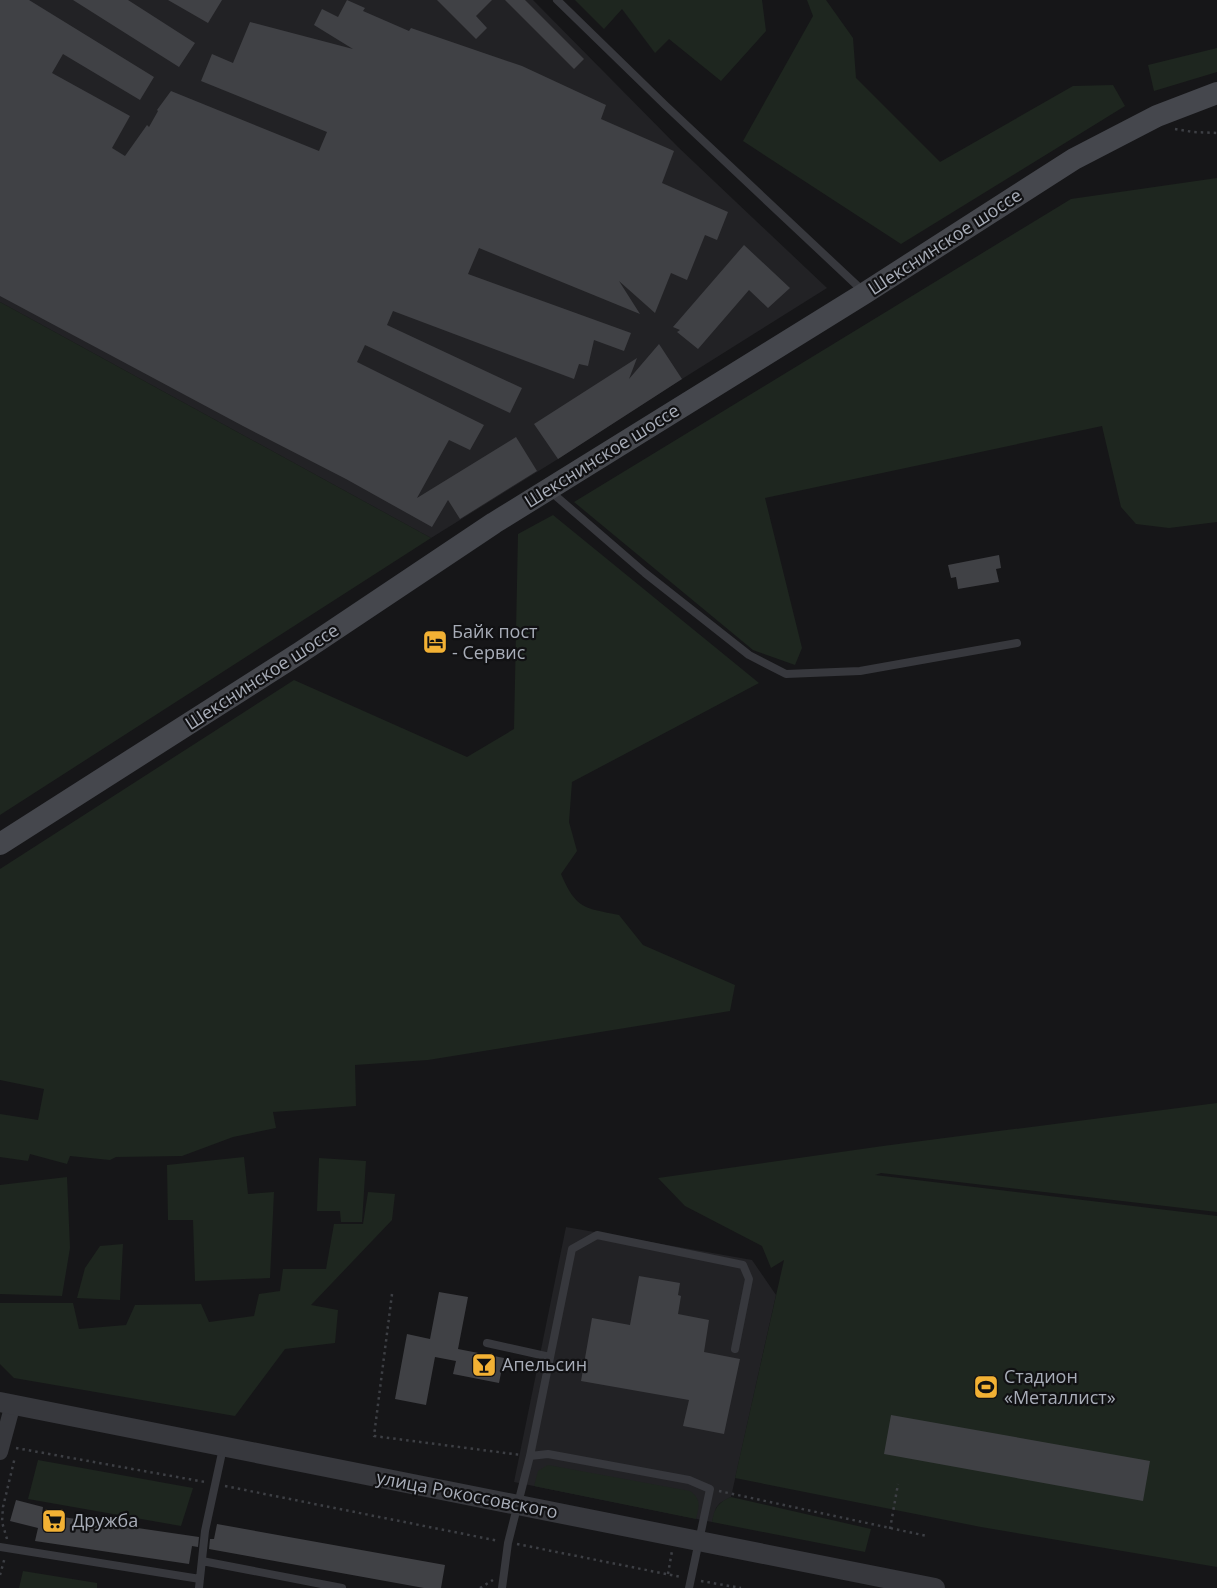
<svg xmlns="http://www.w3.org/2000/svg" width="1217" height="1588" font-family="'Open Sans',sans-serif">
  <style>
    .built { fill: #222225 }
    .green { fill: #1e261f }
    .building { fill: #404145 }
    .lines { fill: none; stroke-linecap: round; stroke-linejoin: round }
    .path { stroke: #3d3f44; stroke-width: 2.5; stroke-dasharray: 2.5 4; stroke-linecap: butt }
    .service { stroke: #37383d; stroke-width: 8 }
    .minor { stroke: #37383d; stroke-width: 16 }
    .tertiary { stroke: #37383d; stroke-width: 20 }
    .secondary { stroke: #45474d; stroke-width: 22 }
    .labels { text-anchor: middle; stroke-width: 4.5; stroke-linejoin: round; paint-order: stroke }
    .street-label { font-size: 18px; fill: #a8adb8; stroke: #111113 }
    .poi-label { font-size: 18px; fill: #a8adb8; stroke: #111113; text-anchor: start }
  </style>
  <rect width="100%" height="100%" fill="#161618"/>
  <!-- built -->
  <path class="built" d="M0,0H533L678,147L827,288L682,379L558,459L431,538L0,302Z
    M566,1227L752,1260L776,1295L731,1497L720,1503L716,1508L712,1522L514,1482Z"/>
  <!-- green -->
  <path class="green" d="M575,0H762L766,31L721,81L669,39L655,53L622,9L604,29Z
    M807,0H826L853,38L856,78L940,162L1073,86L1113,85L1125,106L901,244L743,141L813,16Z
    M1217,48V72L1154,91L1148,65Z
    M1217,178V522L1169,528L1136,524L1121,507L1102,426L765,498L802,648L795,665L753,650L574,502L1071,199Z
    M0,302L431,538L0,815Z
    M553,515L759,683L572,782L569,822L577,851L561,874C576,909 584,908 619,915L643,945L735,985L730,1011L428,1060L355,1065L356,1106L273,1112L276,1128L233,1137L182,1156L116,1157L110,1160L70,1156L67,1164L30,1154L28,1161L0,1157V1114L38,1120L44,1089L0,1080V869L294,680L467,757L514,729L518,534Z
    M1217,1103V1212L881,1173L875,1175L1217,1216V1567L981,1527L735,1478L784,1260L771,1268L762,1246L685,1206L658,1178L883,1146Z
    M244,1157L248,1194L274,1192L270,1278L195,1281L193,1220H168L167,1165Z
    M319,1158L366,1161L362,1222H341L340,1211H317Z
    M67,1177L70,1248L62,1296L0,1294V1185Z
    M368,1192L395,1194L392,1220L311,1305L338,1310L335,1343L285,1349L235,1416L14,1378L0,1364V1303H73L79,1329L126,1325L135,1305L201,1304L209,1322L254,1316L259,1294L280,1291L283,1269H326L334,1224H363Z
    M123,1244L120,1300L77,1298L85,1268L100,1246Z
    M38,1460L193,1488L181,1526L28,1499Z
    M548,1465L690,1491C702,1500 699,1506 696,1519L534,1486L538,1471Z
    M731,1497L871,1529L865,1552L712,1522C714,1509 718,1502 731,1497Z
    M23,1571L97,1583V1588H19Z"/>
  <!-- building -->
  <path class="building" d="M0,0H29L154,77L140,100L63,54L52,73L130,116L112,148L125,156L147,125L149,127L158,111L157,110L171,91L319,151L327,132L201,81L212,54L233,63L250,22L353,49L314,25L322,9L338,17L347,0L365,8L363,11L409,31L411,28L522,66L606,105L601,119L674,151L662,183L728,212L717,240L705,235L687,280L671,273L655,313L619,281L640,314L479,248L468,274L631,333L624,351L594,340L588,366L579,364L574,379L393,311L387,325L522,388L510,413L365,345L357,362L484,425L470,450L449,440L417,498L516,437L537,471L460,519L448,500L432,527L346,479L243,426L0,296Z
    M73,0H128L195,43L179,67Z
    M168,0H222L208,23Z
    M437,0H492L476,16L487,28L476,39Z
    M505,0H525L584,59L574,69Z
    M744,245L790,288L768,308L749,290L698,349L677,332L680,330L673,327Z
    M659,344L682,379L558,459L534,424L637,358L629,379Z
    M999,555L1001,568L996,569L999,582L958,589L956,577L951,578L948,565Z
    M639,1276L680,1283L678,1295L681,1296L678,1314L709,1320L704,1352L740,1359L724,1434L683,1426L689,1400L581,1381L592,1318L630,1325Z
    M439,1292L468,1297L458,1349L504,1358L499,1383L453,1374L456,1361L435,1357L426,1405L395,1399L407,1334L430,1339Z
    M891,1415L1150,1461L1143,1501L884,1454Z
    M16,1500L43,1507L42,1514L199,1537L198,1547L192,1546L189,1564L35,1541L38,1528L10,1521Z
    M217,1524L445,1565L441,1588H424L209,1549L210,1539H214Z"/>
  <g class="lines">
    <!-- path -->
    <path class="path" d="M1175,129L1193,132L1217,133
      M392,1294L374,1436L521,1455
      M16,1448L205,1482
      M225,1486L499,1541
      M719,1491L927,1536
      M890,1529L898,1484
      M7,1539L2,1522L3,1507L15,1457
      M517,1544L681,1577
      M668,1574L672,1551
      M0,1575L5,1557
      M701,1581L741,1588
      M480,1588L493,1580"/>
    <!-- service -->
    <path class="service" d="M557,0L665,105L864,292
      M550,491L645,573L749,655L786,674L860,671L1017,643
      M487,1343L550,1357
      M530,1456L548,1454L689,1480L710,1489L689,1588
      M0,1547L200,1579
      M202,1561L342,1588
      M199,1588L205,1531L223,1448
      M502,1588L508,1543L530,1456L572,1249L597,1235L743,1265L749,1279L735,1349"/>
    <!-- minor -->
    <path class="minor" d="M0,1452L13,1404"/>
    <!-- tertiary -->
    <path class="tertiary" d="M0,1402L935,1588"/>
    <!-- secondary -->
    <path class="secondary" d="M0,844L301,652L494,523L865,293L1074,159L1157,116L1217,93"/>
  </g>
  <!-- icons -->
  <defs>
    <symbol id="hotel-square" viewBox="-11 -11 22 22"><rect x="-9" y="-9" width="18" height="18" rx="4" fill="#f2b134" stroke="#111113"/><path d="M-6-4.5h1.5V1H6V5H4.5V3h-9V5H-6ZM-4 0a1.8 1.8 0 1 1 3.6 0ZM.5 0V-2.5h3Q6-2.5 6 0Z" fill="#111"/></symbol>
    <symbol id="bar-square" viewBox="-11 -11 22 22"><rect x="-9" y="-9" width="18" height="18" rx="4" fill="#f2b134" stroke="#111113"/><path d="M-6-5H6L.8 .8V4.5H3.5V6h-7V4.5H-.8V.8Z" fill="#111"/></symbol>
    <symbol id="stadium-square" viewBox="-11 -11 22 22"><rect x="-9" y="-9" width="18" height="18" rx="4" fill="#f2b134" stroke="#111113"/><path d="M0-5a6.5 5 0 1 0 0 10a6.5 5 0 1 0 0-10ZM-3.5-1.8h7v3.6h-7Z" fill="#111"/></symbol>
    <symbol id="supermarket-square" viewBox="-11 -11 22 22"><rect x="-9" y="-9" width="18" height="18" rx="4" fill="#f2b134" stroke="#111113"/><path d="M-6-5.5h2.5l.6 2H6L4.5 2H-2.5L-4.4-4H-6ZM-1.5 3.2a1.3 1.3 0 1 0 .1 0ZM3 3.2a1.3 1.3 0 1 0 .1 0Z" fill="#111"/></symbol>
  </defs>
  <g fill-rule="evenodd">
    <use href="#hotel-square" x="421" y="628" width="28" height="28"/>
    <use href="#bar-square" x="470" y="1351" width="28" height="28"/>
    <use href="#stadium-square" x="972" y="1373" width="28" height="28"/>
    <use href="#supermarket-square" x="40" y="1507" width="28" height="28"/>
  </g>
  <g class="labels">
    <!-- street labels -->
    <g class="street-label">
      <text transform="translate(945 242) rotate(-33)" y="6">Шекснинское шоссе</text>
      <text transform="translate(602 456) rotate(-32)" y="6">Шекснинское шоссе</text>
      <text transform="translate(262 677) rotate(-33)" y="6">Шекснинское шоссе</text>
      <text transform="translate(467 1495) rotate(11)" y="6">улица Рокоссовского</text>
    </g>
    <!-- poi labels -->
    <g class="poi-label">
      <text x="452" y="638">Байк пост<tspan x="452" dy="21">- Сервис</tspan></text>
      <text x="502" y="1371">Апельсин</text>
      <text x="1004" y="1383">Стадион<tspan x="1004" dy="21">«Металлист»</tspan></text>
      <text x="72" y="1527">Дружба</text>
    </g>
  </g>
</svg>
